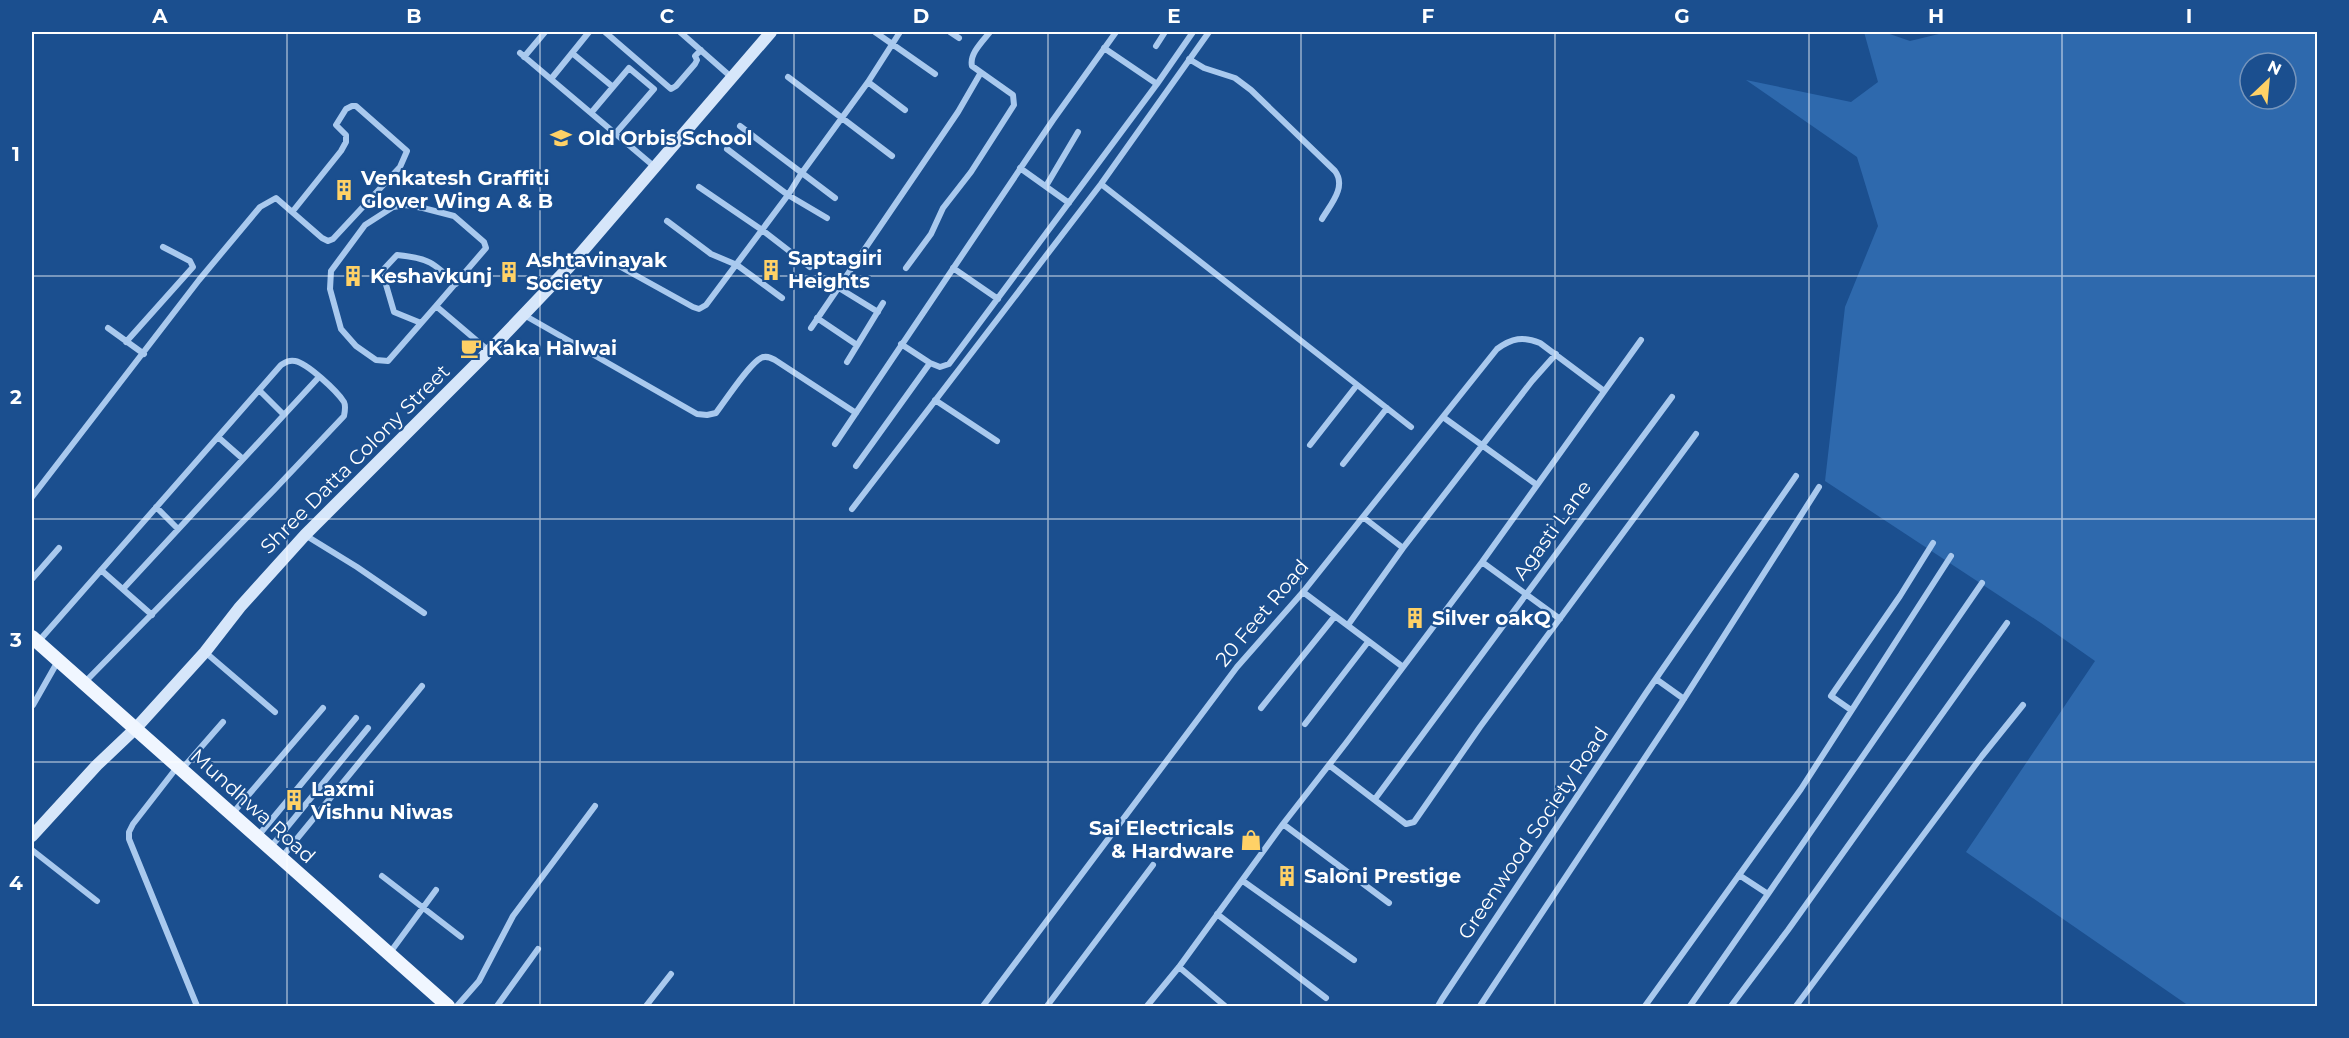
<svg xmlns="http://www.w3.org/2000/svg" width="2349" height="1038" font-family="Montserrat,sans-serif">
  <style>
    .green { fill: #2e69ad; fill-rule: evenodd }
    .lines { fill: none; stroke-linecap: round; stroke-linejoin: round }
    .street { stroke: #a9c9ee; stroke-width: 6 }
    .secondary { stroke: #d6e6fa; stroke-width: 12 }
    .primary { stroke: #f0f6ff; stroke-width: 14 }
    .grid { fill: none; stroke: #fff; stroke-width: 1.5; stroke-opacity: 0.55 }
    .labels { text-anchor: middle; stroke-width: 4.5; stroke-linejoin: round; paint-order: stroke }
    .poi-label { font-size: 20px; font-weight: bold; fill: #fff; stroke: #1b4f8f; text-anchor: start }
    .street-label { font-size: 20px; fill: #fff; stroke: #1b4f8f }
    .neatline { fill: none; stroke: #fff; stroke-width: 2 }
    .grid-label { font-size: 20px; text-anchor: middle; font-weight: bold; fill: #fff }
  </style>
  <rect width="100%" height="100%" fill="#1b4f8f"/>
  <!-- green -->
  <path class="green" d="M1864,32H1884L1910,41L1947,32H2317V1006H2189L1966,852L2095,661L2041,623L1825,481L1845,307L1878,226L1857,157L1746,80L1851,102L1878,82ZM2250,63H2286V99H2250Z"/>
  <g class="lines">
    <!-- street -->
    <path class="street" d="M605,32L671,89L676,86L695,64L697,60L695,56L701,50
      M680,32L730,76
      M875,32L935,74
      M950,32L959,38
      M1156,46L1165,32
      M1104,48L1157,84
      M520,53L656,168
      M572,53L613,87
      M524,57L545,32
      M1189,59L1204,68L1235,78L1251,90L1335,171C1347,187 1330,205 1322,219
      M788,77L892,156
      M551,79L589,32
      M868,82L905,110
      M591,113L629,68L654,89L615,134
      M740,126L835,198
      M727,149L788,195L827,218
      M1020,168L1069,203
      M1101,184L1411,427
      M1046,186L1078,132
      M699,187L762,230L810,267
      M667,221L711,254L737,265L782,298
      M619,266L693,307L699,309L706,305L788,195L801,174L868,82L900,32
      M906,268L931,234L943,208L971,172L1014,105L1013,95L972,66C969,54 983,41 990,32
      M953,268L998,299
      M839,288L878,312
      M436,306L388,361L376,360L356,346L341,329L330,289L331,271L365,225L393,207L406,205L423,208L454,216L484,242L486,248L436,306L489,351
      M524,315L697,414L707,415L716,413C725,401 750,363 761,358C766,355 771,358 775,360L856,413
      M817,318L857,345
      M421,323L394,312L382,271L397,255C429,258 434,263 456,284
      M108,328L144,354
      M811,328L958,112L980,74
      M126,342L193,267L190,261L163,247
      M901,344L930,363L940,367L949,364L1157,84L1193,32
      M847,362L883,303
      M259,390L284,415
      M935,400L997,441
      M1443,417L1537,485
      M218,437L243,459
      M835,444L1053,120L1116,32
      M1310,445L1357,385
      M1343,464L1387,408
      M856,466L930,363
      M32,497L199,280L260,207L276,198L322,238L328,241L333,239L400,167L407,151L356,106H352L346,109L336,125L346,135V142L341,151L293,211
      M156,507L178,529
      M852,509L1101,184L1209,32
      M1363,517L1403,548
      M305,535L357,567L424,613
      M1482,562L1560,619
      M101,570L152,615
      M32,579L59,548
      M123,589L319,377
      M1303,592L1403,667
      M1348,625L1403,548L1532,381L1556,354
      M38,642L281,365C286,362 289,360 295,361C307,363 337,391 344,402C346,406 345,411 344,416L274,490L84,683
      M205,652L275,712
      M1656,679L1684,699
      M33,705L58,661
      M1261,708L1335,616
      M1851,710L1831,696L1900,596L1933,543
      M1305,724L1368,642
      M1329,765L1406,824L1414,822L1480,727L1696,434
      M178,766L133,824L129,832V839L197,1006
      M182,769L223,722
      M1375,799L1672,397
      M232,814L323,708
      M1283,824L1389,903
      M258,836L356,718
      M270,848L368,728
      M32,850L97,901
      M282,857L422,686
      M1739,875L1768,894L1982,583
      M382,876L461,937
      M1243,881L1354,960
      M1217,914L1326,998
      M389,954L436,890
      M1179,967L1225,1006
      M457,1006L479,981L513,916L595,806
      M497,1006L538,949
      M646,1006L671,974
      M983,1006L1237,667L1303,592L1497,349C1512,338 1523,336 1540,343L1604,391
      M1047,1006L1153,865
      M1147,1006L1179,967L1283,824L1346,743L1482,562L1641,340
      M1438,1006L1442,999L1646,693L1796,476
      M1480,1006L1680,705L1819,487
      M1645,1006L1801,789L1951,556
      M1690,1006L1768,894
      M1731,1006L1788,930L2007,623
      M1796,1006L1982,756L2023,705"/>
    <!-- secondary -->
    <path class="secondary" d="M32,836L97,765L136,728L205,652L240,607L305,535L489,351L569,267L771,32"/>
    <!-- primary -->
    <path class="primary" d="M32,637L448,1006"/>
  </g>
  <!-- grid -->
  <path class="grid" d="M287,32V1006M540,32V1006M794,32V1006M1048,32V1006M1301,32V1006M1555,32V1006M1809,32V1006M2062,32V1006M32,276H2318M32,519H2318M32,762H2318"/>
  <!-- icons -->
  <defs>
    <symbol id="school-bare" viewBox="-9 -9 18 18"><path d="M0-5L7-2L0 1L-7-2ZM-4 1L0 2.5L4 1V4Q0 6-4 4Z" fill="#ffd166" stroke="#1b4f8f" stroke-width="2.5" paint-order="stroke"/></symbol>
    <symbol id="building-bare" viewBox="-9 -9 18 18"><path d="M-4-6H4V6H1V3H-1V6H-4ZM-2.5-4.3h1.7v1.8h-1.7ZM.8-4.3h1.7v1.8H.8ZM-2.5-1h1.7V.8h-1.7ZM.8-1h1.7V.8H.8Z" fill="#ffd166" stroke="#1b4f8f" stroke-width="2.5" paint-order="stroke"/></symbol>
    <symbol id="cafe-bare" viewBox="-9 -9 18 18"><path d="M-5.5-4.5H6V0H3Q3 3.5 0 3.5H-2.5Q-5.5 3.5-5.5 0ZM3-3.2v2h1.7v-2ZM-6 4.5H4V6H-6Z" fill="#ffd166" stroke="#1b4f8f" stroke-width="2.5" paint-order="stroke"/></symbol>
    <symbol id="shop-bare" viewBox="-9 -9 18 18"><path d="M-5-2.5h2.3a2.7 3.5 0 0 1 5.4 0H5L5.5 6h-11ZM-1.5-2.5h3a1.5 2.3 0 0 0-3 0Z" fill="#ffd166" stroke="#1b4f8f" stroke-width="2.5" paint-order="stroke"/></symbol>
  </defs>
  <g fill-rule="evenodd">
    <use href="#school-bare" x="546" y="123" width="30" height="30"/>
    <use href="#building-bare" x="329" y="175" width="30" height="30"/>
    <use href="#building-bare" x="756" y="255" width="30" height="30"/>
    <use href="#building-bare" x="494" y="257" width="30" height="30"/>
    <use href="#building-bare" x="338" y="261" width="30" height="30"/>
    <use href="#cafe-bare" x="456" y="333" width="30" height="30"/>
    <use href="#building-bare" x="1400" y="603" width="30" height="30"/>
    <use href="#building-bare" x="279" y="785" width="30" height="30"/>
    <use href="#shop-bare" x="1236" y="825" width="30" height="30"/>
    <use href="#building-bare" x="1272" y="861" width="30" height="30"/>
  </g>
  <g class="labels">
    <!-- poi labels -->
    <g class="poi-label">
      <text x="578" y="145">Old Orbis School</text>
      <text x="361" y="185">Venkatesh Graffiti<tspan x="361" dy="23">Glover Wing A &amp; B</tspan></text>
      <text x="788" y="265">Saptagiri<tspan x="788" dy="23">Heights</tspan></text>
      <text x="526" y="267">Ashtavinayak<tspan x="526" dy="23">Society</tspan></text>
      <text x="370" y="283">Keshavkunj</text>
      <text x="488" y="355">Kaka Halwai</text>
      <text x="1432" y="625">Silver oakQ</text>
      <text x="311" y="796">Laxmi<tspan x="311" dy="23">Vishnu Niwas</tspan></text>
      <text x="1234" y="835" text-anchor="end">Sai Electricals<tspan x="1234" dy="23">&amp; Hardware</tspan></text>
      <text x="1304" y="883">Saloni Prestige</text>
    </g>
    <!-- street labels -->
    <g class="street-label">
      <text transform="translate(355 459) rotate(-45)" y="7">Shree Datta Colony Street</text>
      <text transform="translate(1552 530) rotate(-54)" y="7">Agasti Lane</text>
      <text transform="translate(1262 613) rotate(-50)" y="7">20 Feet Road</text>
      <text transform="translate(253 806) rotate(42)" y="7">Mundhwa Road</text>
      <text transform="translate(1533 833) rotate(-56)" y="7">Greenwood Society Road</text>
    </g>
  </g>
  <!-- border -->
  <rect width="2349" height="1038" fill="none" stroke="#1b4f8f" stroke-width="66"/>
  <!-- north arrow -->
  <g transform="translate(2268 81) rotate(26)"><circle r="28" fill="#1b4f8f" stroke="#7695bc" stroke-width="1.5"/>
  <path d="M0-4.5L10 22L0 15L-10 22Z" fill="#ffd166"/>
  <text y="-9" font-size="16" font-weight="bold" text-anchor="middle" fill="#ffffff">N</text>
  </g>
  <rect x="33" y="33" width="2283" height="972" class="neatline"/>
  <g class="grid-label">
    <text x="160" y="23">A</text>
    <text x="414" y="23">B</text>
    <text x="667" y="23">C</text>
    <text x="921" y="23">D</text>
    <text x="1174" y="23">E</text>
    <text x="1428" y="23">F</text>
    <text x="1682" y="23">G</text>
    <text x="1936" y="23">H</text>
    <text x="2189" y="23">I</text>
    <text x="16" y="161">1</text>
    <text x="16" y="404">2</text>
    <text x="16" y="647">3</text>
    <text x="16" y="890">4</text>
  </g>
</svg>
